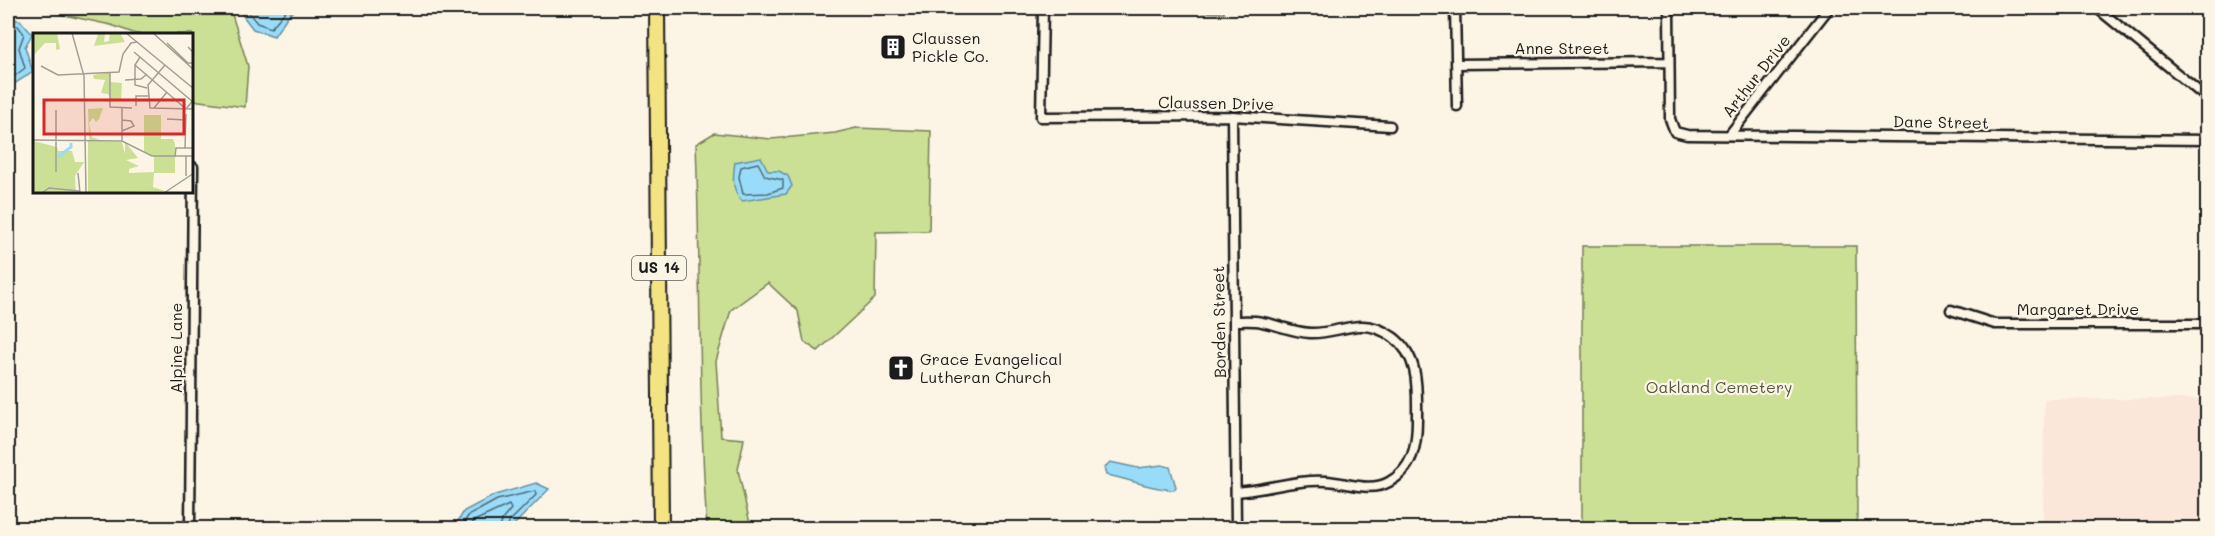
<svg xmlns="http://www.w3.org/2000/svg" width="2215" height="536" font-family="Mali,sans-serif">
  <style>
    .built { fill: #fbe7da }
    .green { fill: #cbe094; stroke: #747e58; stroke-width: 1.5 }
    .water { fill: #98dcfa; stroke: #668fa1; stroke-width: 1.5 }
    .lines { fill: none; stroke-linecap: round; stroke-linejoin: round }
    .shore { stroke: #4e6975; stroke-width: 1.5 }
    .street-casing { stroke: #1c1c1c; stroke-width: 13 }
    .primary-casing { stroke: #1c1c1c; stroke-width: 18 }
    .street { stroke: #fcf5e5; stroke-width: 8 }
    .primary { stroke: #f4e382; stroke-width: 14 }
    .labels { text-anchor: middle; stroke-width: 4.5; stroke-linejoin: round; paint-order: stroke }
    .shield { fill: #fcf5e5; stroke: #5f5d58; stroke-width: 1.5 }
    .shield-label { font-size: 15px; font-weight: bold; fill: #1c1c1c }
    .poi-label { font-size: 16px; fill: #1c1c1c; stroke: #fcf5e5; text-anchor: start }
    .street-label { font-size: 16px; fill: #1c1c1c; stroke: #fcf5e5 }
    .park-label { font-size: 16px; fill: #515740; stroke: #fcf5e5 }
    .inset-river { fill: none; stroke: #98dcfa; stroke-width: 3 }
    .inset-road { fill: none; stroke: #a29e95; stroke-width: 1.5 }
    .view { fill: #d62828; fill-opacity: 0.15; stroke: #d62828; stroke-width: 3 }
    .inset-edge { fill: none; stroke: #1c1c1c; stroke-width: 3 }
  </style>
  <rect width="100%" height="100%" fill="#fcf5e5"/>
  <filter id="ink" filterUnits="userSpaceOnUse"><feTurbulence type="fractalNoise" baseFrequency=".0167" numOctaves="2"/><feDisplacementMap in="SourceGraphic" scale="12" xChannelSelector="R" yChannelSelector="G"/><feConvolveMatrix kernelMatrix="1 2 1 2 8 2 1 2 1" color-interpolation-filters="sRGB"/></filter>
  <g filter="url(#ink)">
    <!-- built -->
    <path class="built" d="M2044,399H2207V528H2043Z"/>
    <!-- green -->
    <path class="green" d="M31,8H230L248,66L245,107L192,100V34H136L111,25Z
      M1052,8H1224V13Z
      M856,128L931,131L929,231L876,232L875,298L818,351L804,342L798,311L768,283L731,310L716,361L721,437L744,439L738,470L751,528H707C698,400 701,272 696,144L714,133L771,139L835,133Z
      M1582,246H1856L1857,528H1582Z"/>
    <!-- water -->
    <path class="water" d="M237,8H299L289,14L274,36L253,29Z
      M8,19L20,20L32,34L25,47L33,72L8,88Z
      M761,157L768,171H779L788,176L792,186L786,194L742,201C731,189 733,176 735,162Z
      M1110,462L1138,468L1162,465L1170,467L1176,487L1174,490C1150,489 1130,479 1106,475L1104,468Z
      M536,483L549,489L511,528H454L464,511L495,495Z"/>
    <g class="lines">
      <!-- shore -->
      <path class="shore" d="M245,8L257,23L271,28L288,8
        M8,25L18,26L24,34L19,48L25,68L8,81
        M758,163L765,176L783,180V188L768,193L743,194L739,177L741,167Z
        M461,528L468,516L497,500L535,491L536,495L509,522L508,528
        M469,528L474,521L509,505L511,509L502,520L500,528"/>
      <defs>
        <path id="street" d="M1043,8L1041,117L1232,116L1390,126
          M1455,8L1457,106
          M1669,8L1670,119L1675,132L1687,135L2208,140
          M2097,8L2208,99
          M1456,64L1669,62
          M1232,116L1236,528
          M1730,134L1829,8
          M1951,310L1995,324H2208
          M1234,321C1243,321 1253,320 1262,322C1278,325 1293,332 1310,333C1327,334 1343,327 1360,326C1373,325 1383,330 1393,337C1420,357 1417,389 1417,420C1417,445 1413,469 1389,482C1369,493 1347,482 1326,481C1296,479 1267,490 1236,492
          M190,528L193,167"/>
        <path id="primary" d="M657,8L661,528"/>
      </defs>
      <!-- street casing -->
      <use href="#street" class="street-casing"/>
      <!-- primary casing -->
      <use href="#primary" class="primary-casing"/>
      <!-- street -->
      <use href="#street" class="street"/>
      <!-- primary -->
      <use href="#primary" class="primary"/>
    </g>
  </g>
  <!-- icons -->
  <defs>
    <symbol id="building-square" viewBox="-11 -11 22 22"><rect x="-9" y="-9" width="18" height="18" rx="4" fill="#1c1c1c" stroke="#fcf5e5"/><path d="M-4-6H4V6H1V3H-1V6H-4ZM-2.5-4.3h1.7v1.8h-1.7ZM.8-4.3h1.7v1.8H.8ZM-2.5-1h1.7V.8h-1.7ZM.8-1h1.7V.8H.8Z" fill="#fff"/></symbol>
    <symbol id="church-square" viewBox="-11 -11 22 22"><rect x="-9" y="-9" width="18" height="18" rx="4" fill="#1c1c1c" stroke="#fcf5e5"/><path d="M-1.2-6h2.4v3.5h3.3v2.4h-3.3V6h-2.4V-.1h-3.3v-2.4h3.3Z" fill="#fff"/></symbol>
  </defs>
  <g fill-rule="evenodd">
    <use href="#building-square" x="878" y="32" width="30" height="30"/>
    <use href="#church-square" x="886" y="353" width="30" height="30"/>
  </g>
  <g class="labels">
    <!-- shield labels -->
    <rect class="shield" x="632" y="256" width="54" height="24" rx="4.5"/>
    <g class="shield-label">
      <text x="659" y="273">US 14</text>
    </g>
    <!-- poi labels -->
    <g class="poi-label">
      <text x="912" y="44">Claussen<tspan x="912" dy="18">Pickle Co.</tspan></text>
      <text x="920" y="365">Grace Evangelical<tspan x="920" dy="18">Lutheran Church</tspan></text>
    </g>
    <!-- street labels -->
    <g class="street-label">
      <text x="1562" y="54">Anne Street</text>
      <text transform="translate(1756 76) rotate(-52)" y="6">Arthur Drive</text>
      <text transform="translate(1216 103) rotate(1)" y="6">Claussen Drive</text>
      <text transform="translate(1941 122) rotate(1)" y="6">Dane Street</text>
      <text x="2078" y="315">Margaret Drive</text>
      <text transform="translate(1219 322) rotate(-91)" y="6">Borden Street</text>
      <text transform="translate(176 348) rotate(-90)" y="6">Alpine Lane</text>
    </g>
    <!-- park labels -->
    <g class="park-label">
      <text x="1719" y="393">Oakland Cemetery</text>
    </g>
  </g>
  <!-- overview -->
  <g transform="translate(33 33)">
    <rect width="160" height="160" fill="#fcf5e5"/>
    <path d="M0,0H24L27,16L23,17V10H12L0,23ZM72,0L71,9L76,8L77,0H87L92,9L61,13L65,1ZM77,39V49L89,50L88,68L78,67L75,61L68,60L72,47L61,46L60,42ZM70,75L66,86L63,89L60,85L56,90L59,104L67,107H58L56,106L55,76ZM111,82H128V106H140L142,111V140H121L120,154L132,158L55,160V108L89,109L92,121V109L105,125L93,127L106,133L96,136V140L121,139V124L111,119ZM0,108L24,114L25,118H39L42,129H51L42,143L43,160H0Z" fill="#cbe094"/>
    <path class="inset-river" d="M25,124L38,114V110"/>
    <path class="inset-road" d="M39,0L51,43L53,160M93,0L161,56M120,0L161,37M134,10L155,30H161M155,14L160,19V30M101,19L160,69M107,24L102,32V52L114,55M102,32L153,76L161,66M132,32L115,52L117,75L161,76M8,33L25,42L86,39L90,21L98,10L104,9M77,39V74L99,75M92,47L108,46L114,41M103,73V63H116M89,74V108M121,75L134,59M134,86L153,87M89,87L98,88L101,93L89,98M0,107L89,108L119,123H161M152,115L153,81M153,123V143M142,124L143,115H161M23,139V77M45,140L47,160M160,140V160M9,160L16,155L46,158M131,160L161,140"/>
    <path class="view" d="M11,67H151V101H11Z"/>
    <rect width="160" height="160" class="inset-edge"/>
  </g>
  <!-- margin -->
  <rect width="2215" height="536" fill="none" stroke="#fcf5e5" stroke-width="30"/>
  <rect x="15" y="15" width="2185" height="506" fill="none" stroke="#1c1c1c" stroke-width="2" filter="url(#ink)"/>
</svg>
